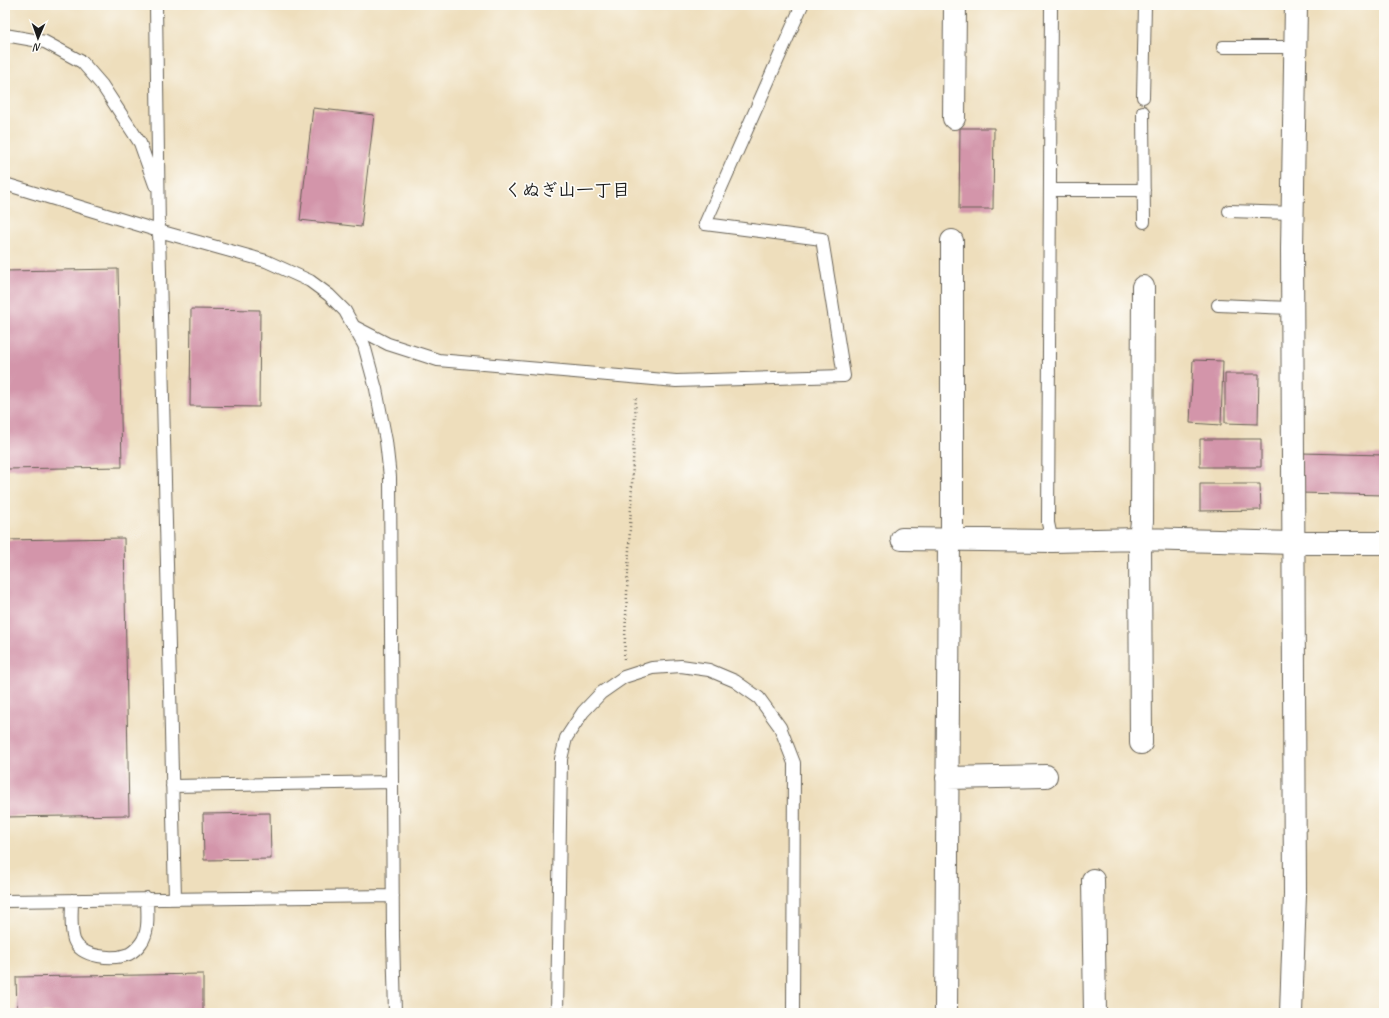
<svg xmlns="http://www.w3.org/2000/svg" width="1389" height="1018" font-family="Caveat,'Klee One',sans-serif">
  <style>
    .building { fill: #d395aa }
    .lines { fill: none; stroke-linecap: round; stroke-linejoin: round }
    .service-casing { stroke: #666054; stroke-width: 14 }
    .minor-casing { stroke: #666054; stroke-width: 24 }
    .tertiary-casing { stroke: #666054; stroke-width: 24 }
    .path { stroke: #666054; stroke-width: 2.5; stroke-dasharray: 1 3; stroke-linecap: butt }
    .service { stroke: #fff; stroke-width: 12 }
    .minor { stroke: #fff; stroke-width: 22 }
    .tertiary { stroke: #fff; stroke-width: 22 }
    .labels { text-anchor: middle; stroke-width: 3.5; stroke-linejoin: round; paint-order: stroke }
    .neighbourhood-label { font-size: 18px; font-weight: bold; fill: #1c1c1c; stroke: #fdfcf7 }
  </style>
  <rect width="100%" height="100%" fill="#fdfcf7"/>
  <filter id="ink" filterUnits="userSpaceOnUse"><feTurbulence type="fractalNoise" baseFrequency=".025" numOctaves="2"/><feDisplacementMap in="SourceGraphic" scale="8" xChannelSelector="R" yChannelSelector="G"/><feConvolveMatrix kernelMatrix="1 2 1 2 8 2 1 2 1" color-interpolation-filters="sRGB"/></filter>
  <filter id="wash" filterUnits="userSpaceOnUse"><feTurbulence type="fractalNoise" baseFrequency=".012" numOctaves="4" result="noise"/><feDisplacementMap in="SourceGraphic" scale="16" xChannelSelector="R" yChannelSelector="G"/><feGaussianBlur stdDeviation="0.9" result="paint"/><feColorMatrix in="noise" values="0 0 0 0 0 0 0 0 0 0 0 0 0 0 0 0 0 1.4 0 .05"/><feComposite in="paint" operator="in"/></filter>
  <g filter="url(#wash)">
    <rect width="100%" height="100%" fill="#eedebc"/>
    <g id="blocks">
      <!-- building -->
      <path class="building" d="M313,108L374,115L361,227L300,220Z
        M960,128H994L993,209H959Z
        M118,269L122,467L5,469V271Z
        M191,309L260,310L259,407L190,406Z
        M1193,360L1223,361L1221,425L1190,423Z
        M1225,374H1259L1258,424L1225,423Z
        M1200,439H1261V467H1200Z
        M1301,453L1384,455V495L1300,493Z
        M1200,484H1260L1261,510L1200,511Z
        M124,538L129,815L5,817V540Z
        M270,813L271,859L204,860L203,814Z
        M203,974V1013H17L16,977Z"/>
    </g>
  </g>
  <g filter="url(#ink)">
    <use href="#blocks" fill-opacity="0" stroke="#666054" stroke-width="1"/>
    <g class="lines">
      <defs>
        <path id="service" d="M156,5L159,231L175,898
          M1051,5L1048,523L1052,541
          M5,35L45,42L82,62L102,85L140,143L155,185
          M1223,47H1296
          M1143,97L1145,5
          M1143,112L1144,222
          M5,184L159,231L266,261L310,281L329,295L345,311L364,345L376,389L386,441L390,477L393,936L395,1013
          M1050,190H1144
          M1229,211L1293,213
          M1218,305L1292,308
          M353,326L388,344L438,360L676,381L844,376L822,239L705,224L802,5
          M172,786L392,782
          M72,900C72,912 70,927 74,940C81,958 114,960 129,954C133,952 138,947 141,943C150,931 147,913 147,898
          M5,901L393,896
          M557,1013L561,759L566,738L583,712L601,693L624,677L652,668L681,666L709,670L735,681L759,698L780,727L794,763L793,1013"/>
        <path id="minor" d="M954,118L955,5
          M952,241V540
          M902,539L1052,541L1140,539L1293,543
          M1141,743L1140,539L1142,521L1143,287
          M947,778L1046,776
          M1093,880L1095,1013
          M946,1013L949,540
          M1291,1013L1295,894L1292,248L1296,5"/>
        <path id="tertiary" d="M1293,543H1384"/>
      </defs>
      <!-- service casing -->
      <use href="#service" class="service-casing"/>
      <!-- minor casing -->
      <use href="#minor" class="minor-casing"/>
      <!-- tertiary casing -->
      <use href="#tertiary" class="tertiary-casing"/>
      <!-- path -->
      <path class="path" d="M624,659L636,396"/>
      <!-- service -->
      <use href="#service" class="service"/>
      <!-- minor -->
      <use href="#minor" class="minor"/>
      <!-- tertiary -->
      <use href="#tertiary" class="tertiary"/>
    </g>
  </g>
  <g class="labels">
    <!-- neighbourhood labels -->
    <g class="neighbourhood-label">
      <text x="567" y="196">くぬぎ山一丁目</text>
    </g>
  </g>
  <!-- margin -->
  <rect width="1389" height="1018" fill="none" stroke="#fdfcf7" stroke-width="20"/>
  <!-- north arrow -->
  <g transform="translate(38 38) rotate(182)" stroke="#fdfcf7" stroke-width="3" paint-order="stroke">
  <path d="M0-3L7 15L0 10L-7 15Z" fill="#1c1c1c"/>
  <text y="-6" font-size="11" font-weight="bold" text-anchor="middle" fill="#1c1c1c">N</text>
  </g>
</svg>
